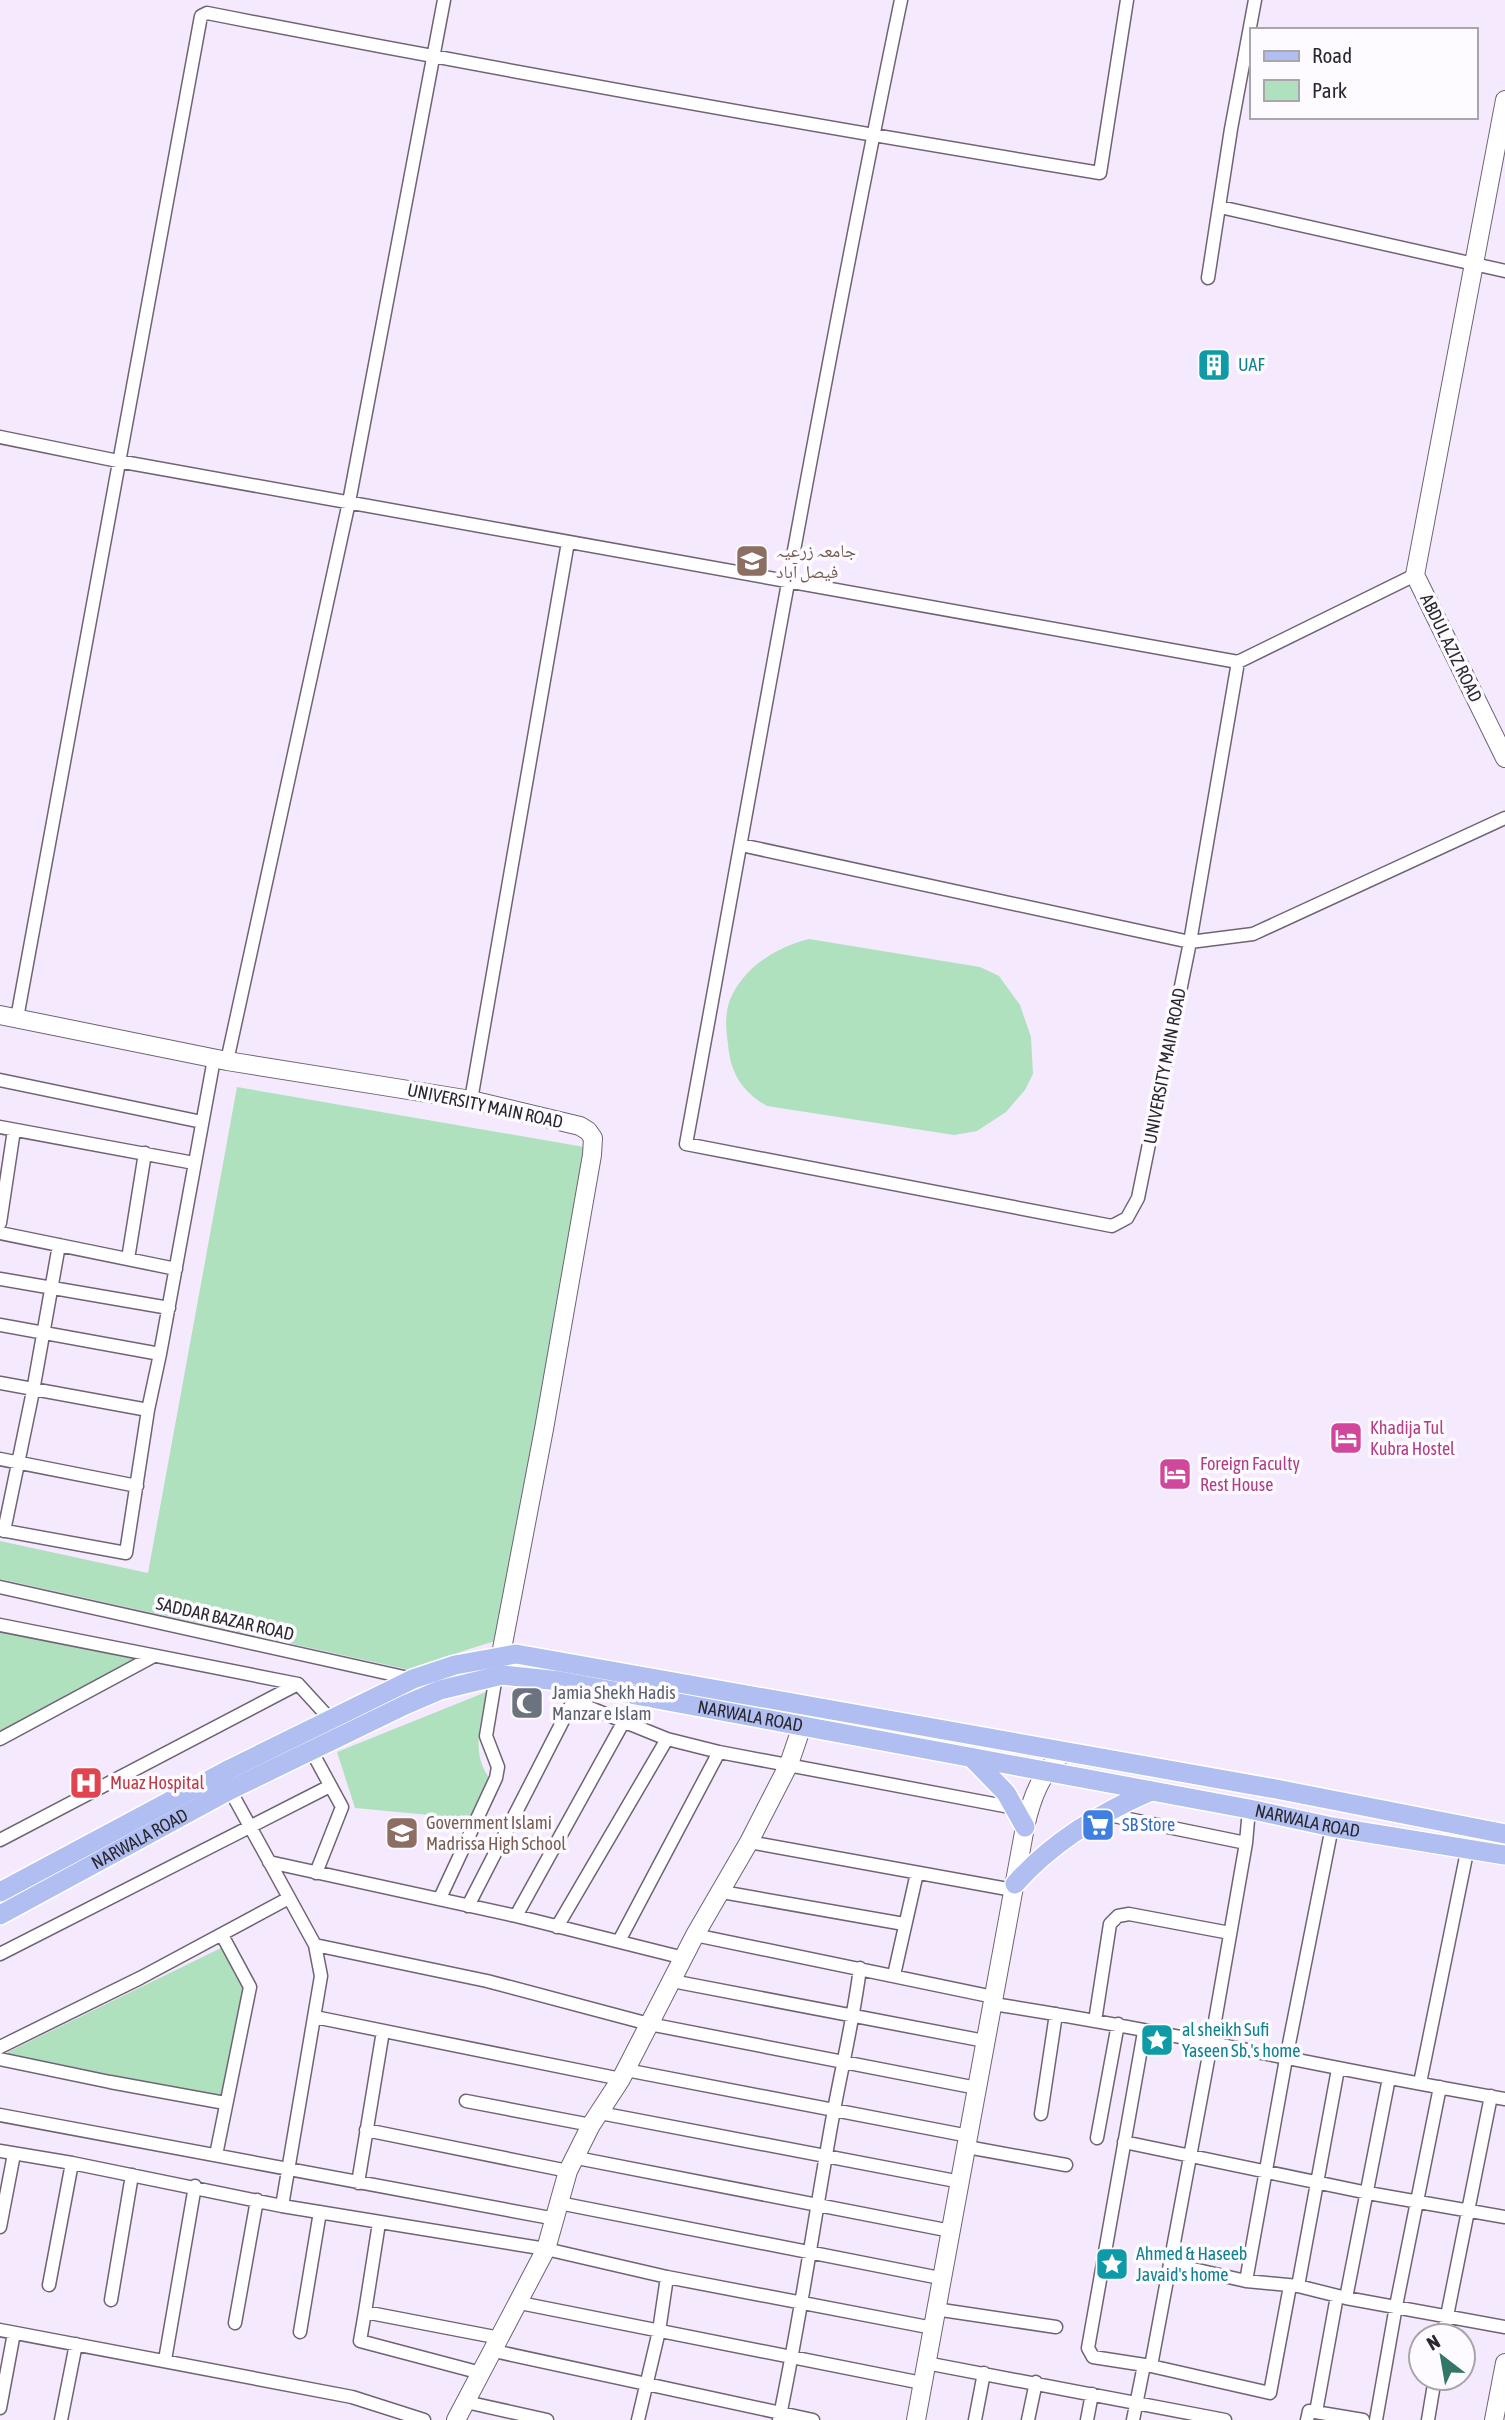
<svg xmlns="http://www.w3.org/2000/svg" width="1505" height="2420" font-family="'Asap Condensed','Noto Naskh Arabic',sans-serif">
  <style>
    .green { fill: #afe1be }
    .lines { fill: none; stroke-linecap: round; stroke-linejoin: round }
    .street-casing { stroke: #6e6474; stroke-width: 15 }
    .secondary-casing { stroke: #6e6474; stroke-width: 20 }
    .primary-casing { stroke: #fff; stroke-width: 22 }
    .street { stroke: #fff; stroke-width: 12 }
    .secondary { stroke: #fff; stroke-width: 18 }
    .primary { stroke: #b0bef1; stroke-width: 19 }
    .labels { text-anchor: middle; stroke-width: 7; stroke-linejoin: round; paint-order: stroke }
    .culture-label { font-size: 18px; fill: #0d838f; stroke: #fdfbff; text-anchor: start }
    .education-label { font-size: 18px; fill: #785e54; stroke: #fdfbff; text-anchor: start }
    .street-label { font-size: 18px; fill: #2b272e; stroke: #fdfbff }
    .hotel-label { font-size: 18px; fill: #b23c85; stroke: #fdfbff; text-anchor: start }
    .worship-label { font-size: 18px; fill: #5b616d; stroke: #fdfbff; text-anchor: start }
    .health-label { font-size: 18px; fill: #be3a42; stroke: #fdfbff; text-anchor: start }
    .shop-label { font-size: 18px; fill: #366cbe; stroke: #fdfbff; text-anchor: start }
  </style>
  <rect width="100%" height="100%" fill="#f5eafd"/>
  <!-- green -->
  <path class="green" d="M809,939L980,967L999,976L1020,1005L1031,1037L1033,1074L1025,1090L1006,1112L977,1131L954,1135L767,1106C742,1092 730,1072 728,1044C726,1031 725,1019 728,1006C738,971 775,947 809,939Z
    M237,1087L584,1147L506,1638C476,1647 446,1654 419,1672L0,1579V1541L148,1573Z
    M0,1631L157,1659L0,1743Z
    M486,1692C481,1723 469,1757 493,1782L472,1819L355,1808L337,1752Z
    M223,1947L244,1989L221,2096L8,2061V2052Z"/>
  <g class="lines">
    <defs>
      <path id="street" d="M901,0C822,380 756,762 686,1144L1112,1226L1127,1218L1138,1198L1190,942L1238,662L1415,575
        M1220,207L1505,271
        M1208,278L1231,129L1255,0
        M0,437L118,461L1238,662
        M741,845L1190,942L1253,934L1505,818
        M17,1018L201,16L207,13C504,71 801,124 1100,173L1127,0
        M227,1061L349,502L444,0
        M0,1080L202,1122
        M471,1100L568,542
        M0,1127L194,1163
        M0,1223L14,1130
        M0,1233L176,1269
        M128,1259L145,1153
        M0,1279L169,1308
        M0,1325L160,1354
        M0,1383L148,1410
        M0,1459L137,1486
        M0,1530L126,1553L148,1410L160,1354L214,1059
        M4,1531L33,1391L59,1245
        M0,1587L413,1679L440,1690
        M0,1625L298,1684L330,1719
        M0,1739L154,1656
        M311,1750L342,1807L316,1873
        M230,1790L315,1945L321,1976L282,2206
        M1104,1814L1246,1843
        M0,1840L298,1684
        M749,1842L1013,1890
        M269,1862L516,1916L684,1958
        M722,1892L904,1924
        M440,1898L496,1778L498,1767L486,1736L496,1676
        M468,1906L573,1701L667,1739L719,1752L1015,1808
        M516,1916L624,1721
        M557,1927L667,1739
        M695,1935L994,1997
        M619,1941L719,1752
        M315,1945L487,1981L649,2024L977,2088
        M0,1954L330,1786
        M894,1975L917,1873
        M672,1981L985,2041
        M993,2004C1164,2030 1334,2070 1505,2099
        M315,2017L621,2079
        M1095,2021L1110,1924L1118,1916L1129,1914L1230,1933
        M1144,2032L1088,2348L1093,2357L1151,2366L1211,2044L1246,1843L1249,1809
        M0,2047L140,1978L289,1898
        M0,2059L110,2082L225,2103
        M626,2070L969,2136
        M1420,2083L1468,1847
        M466,2101L591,2125
        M600,2113L961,2182
        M1041,2114L1056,2014
        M0,2115L556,2219
        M366,2130L568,2171
        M1097,2138L1118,2024
        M1124,2142L1368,2193L1505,2217
        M967,2147L1066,2165
        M0,2151L72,2163L282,2206L546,2249L667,2277L933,2328
        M216,2155L250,1987L222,1935
        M577,2158L951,2231
        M358,2183L383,2031
        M559,2203L940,2278
        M379,2223L365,2312L500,2338
        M0,2227L14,2154
        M1171,2264L1246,2281L1298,2286L1346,2298L1505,2327
        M1246,2281L1286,2059L1332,1827
        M49,2285L72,2163
        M1298,2286L1338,2069
        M1346,2298L1389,2078
        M111,2300L132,2175
        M520,2303L922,2383
        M935,2309L1056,2327
        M365,2312L360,2341L481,2373
        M235,2323L257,2200
        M0,2330L352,2397L424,2420
        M300,2332L320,2212
        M1443,2336L1491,2096
        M494,2351L813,2420
        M165,2360L195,2186
        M926,2363L1225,2420
        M1151,2366L1270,2393L1290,2286
        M466,2402L547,2420
        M0,2408L14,2333
        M1316,2412L1337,2296
        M61,2420L76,2344
        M638,2420L659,2331L667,2277
        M779,2420C801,2317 815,2213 834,2110C843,2062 854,2016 860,1968
        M975,2420L984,2373
        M1028,2420L1036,2382
        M1087,2420L1092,2394
        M1133,2420L1144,2365
        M1307,2420L1309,2411L1363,2420
        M1376,2420L1396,2306L1440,2087
        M1428,2420L1435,2378"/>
      <path id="secondary" d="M1505,100L1415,575L1505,758
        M0,1015L227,1061L471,1100L580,1126L588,1131L593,1138L592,1155L544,1429L498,1670
        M456,2420L546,2249L568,2171L591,2125L621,2079L695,1935L749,1842L789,1764L802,1726
        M916,2420L1025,1827C1032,1796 1041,1773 1065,1751
        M1494,2420L1505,2363"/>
      <g id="primary">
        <path d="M972,1758L1006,1793L1025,1827"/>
        <path d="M1015,1884C1052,1842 1100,1813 1151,1791"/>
        <path d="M0,1892L230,1769L413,1679L455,1665L516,1654L1276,1789L1505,1834"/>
        <path id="s1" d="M0,1915L230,1790L405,1705L440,1690L502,1675L560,1681L1249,1809L1332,1827L1505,1855"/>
      </g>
    </defs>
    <!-- street casing -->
    <use href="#street" class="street-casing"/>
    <!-- secondary casing -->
    <use href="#secondary" class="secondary-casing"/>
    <!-- primary casing -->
    <use href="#primary" class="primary-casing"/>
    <!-- street -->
    <use href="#street" class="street"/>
    <!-- secondary -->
    <use href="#secondary" class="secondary"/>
    <!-- primary -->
    <use href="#primary" class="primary"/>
  </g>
  <!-- icons -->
  <defs>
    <symbol id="building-square" viewBox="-11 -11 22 22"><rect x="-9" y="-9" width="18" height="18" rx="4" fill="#0f9aa8" stroke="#fdfbff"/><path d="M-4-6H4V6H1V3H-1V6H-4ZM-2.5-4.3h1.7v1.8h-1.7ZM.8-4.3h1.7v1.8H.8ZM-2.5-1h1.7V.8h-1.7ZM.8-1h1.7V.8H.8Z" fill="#fff"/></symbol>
    <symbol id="university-square" viewBox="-11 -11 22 22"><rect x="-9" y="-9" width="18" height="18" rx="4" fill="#8d6e63" stroke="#fdfbff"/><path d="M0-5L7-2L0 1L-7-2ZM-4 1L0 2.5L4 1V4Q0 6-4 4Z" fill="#fff"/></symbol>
    <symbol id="hotel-square" viewBox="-11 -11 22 22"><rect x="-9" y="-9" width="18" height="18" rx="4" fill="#d1479c" stroke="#fdfbff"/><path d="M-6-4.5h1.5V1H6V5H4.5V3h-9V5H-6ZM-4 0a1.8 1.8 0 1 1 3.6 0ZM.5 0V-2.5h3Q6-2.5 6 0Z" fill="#fff"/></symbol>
    <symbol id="mosque-square" viewBox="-11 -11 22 22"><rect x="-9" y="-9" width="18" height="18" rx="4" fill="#6b7280" stroke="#fdfbff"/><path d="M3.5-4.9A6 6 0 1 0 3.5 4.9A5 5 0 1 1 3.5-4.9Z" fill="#fff"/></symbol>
    <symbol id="hospital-square" viewBox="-11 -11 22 22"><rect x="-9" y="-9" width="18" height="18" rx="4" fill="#e0444e" stroke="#fdfbff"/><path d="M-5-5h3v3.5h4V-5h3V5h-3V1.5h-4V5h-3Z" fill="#fff"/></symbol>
    <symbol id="supermarket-square" viewBox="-11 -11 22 22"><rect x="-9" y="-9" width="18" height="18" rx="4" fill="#3f7fe0" stroke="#fdfbff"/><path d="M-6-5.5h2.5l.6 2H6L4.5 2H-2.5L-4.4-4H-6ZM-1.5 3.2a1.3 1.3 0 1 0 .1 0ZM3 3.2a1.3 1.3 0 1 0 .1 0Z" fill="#fff"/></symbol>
    <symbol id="school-square" viewBox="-11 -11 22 22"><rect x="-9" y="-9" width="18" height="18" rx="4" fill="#8d6e63" stroke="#fdfbff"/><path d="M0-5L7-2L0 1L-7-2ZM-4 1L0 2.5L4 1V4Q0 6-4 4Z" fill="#fff"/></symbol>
    <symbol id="sight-square" viewBox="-11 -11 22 22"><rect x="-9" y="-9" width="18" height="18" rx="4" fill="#0f9aa8" stroke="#fdfbff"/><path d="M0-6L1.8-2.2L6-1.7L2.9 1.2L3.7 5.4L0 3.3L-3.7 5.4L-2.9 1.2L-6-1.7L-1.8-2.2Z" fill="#fff"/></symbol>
  </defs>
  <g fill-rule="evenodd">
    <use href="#building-square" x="1195" y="346" width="38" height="38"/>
    <use href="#university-square" x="733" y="542" width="38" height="38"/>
    <use href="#hotel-square" x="1327" y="1419" width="38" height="38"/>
    <use href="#hotel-square" x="1156" y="1455" width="38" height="38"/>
    <use href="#mosque-square" x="508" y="1684" width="38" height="38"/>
    <use href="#hospital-square" x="67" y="1764" width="38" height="38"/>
    <use href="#supermarket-square" x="1079" y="1806" width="38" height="38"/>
    <use href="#school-square" x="383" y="1814" width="38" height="38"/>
    <use href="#sight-square" x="1138" y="2021" width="38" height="38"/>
    <use href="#sight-square" x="1093" y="2245" width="38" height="38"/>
  </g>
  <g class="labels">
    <!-- culture labels -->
    <g class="culture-label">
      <text x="1238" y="371">UAF</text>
      <text x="1182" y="2036">al sheikh Sufi<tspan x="1182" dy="21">Yaseen Sb.'s home</tspan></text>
      <text x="1136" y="2260">Ahmed &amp; Haseeb<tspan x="1136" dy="21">Javaid's home</tspan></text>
    </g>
    <!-- education labels -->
    <g class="education-label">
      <text x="776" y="557">جامعہ زرعیہ<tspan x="776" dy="21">فیصل آباد</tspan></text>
      <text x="426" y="1829">Government Islami<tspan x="426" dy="21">Madrissa High School</tspan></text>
    </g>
    <!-- street labels -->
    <g class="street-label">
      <text transform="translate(1451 648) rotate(64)" y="6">ABDUL AZIZ ROAD</text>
      <text transform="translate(1165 1066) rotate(-79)" y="6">UNIVERSITY MAIN ROAD</text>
      <text transform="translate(485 1106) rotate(12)" y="6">UNIVERSITY MAIN ROAD</text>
      <text transform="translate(225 1619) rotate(13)" y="6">SADDAR BAZAR ROAD</text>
      <text dy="6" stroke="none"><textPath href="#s1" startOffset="810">NARWALA ROAD</textPath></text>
      <text dy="6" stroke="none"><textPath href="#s1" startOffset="1377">NARWALA ROAD</textPath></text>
      <text dy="6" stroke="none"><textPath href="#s1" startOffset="159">NARWALA ROAD</textPath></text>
    </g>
    <!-- hotel labels -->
    <g class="hotel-label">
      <text x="1370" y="1434">Khadija Tul<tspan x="1370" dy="21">Kubra Hostel</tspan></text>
      <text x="1200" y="1470">Foreign Faculty<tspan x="1200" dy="21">Rest House</tspan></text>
    </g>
    <!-- worship labels -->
    <g class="worship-label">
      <text x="552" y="1699">Jamia Shekh Hadis<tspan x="552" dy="21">Manzar e Islam</tspan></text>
    </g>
    <!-- health labels -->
    <g class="health-label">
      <text x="110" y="1789">Muaz Hospital</text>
    </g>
    <!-- shop labels -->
    <g class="shop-label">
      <text x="1122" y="1831">SB Store</text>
    </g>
  </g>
  <!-- legend -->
  <rect x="1250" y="28" width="228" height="91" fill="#fdfbff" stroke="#a9a6ab" stroke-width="2"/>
  <rect x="1264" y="51" width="35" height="10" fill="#b0bef1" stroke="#a9a6ab" stroke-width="2"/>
  <text x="1312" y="63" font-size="21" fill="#2b272e">Road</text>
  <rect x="1264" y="80" width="35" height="21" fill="#afe1be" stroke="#a9a6ab" stroke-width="2"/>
  <text x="1312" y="98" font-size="21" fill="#2b272e">Park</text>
  <!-- north arrow -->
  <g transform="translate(1442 2357) rotate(329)"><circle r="33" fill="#fdfbff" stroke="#a9a6ab" stroke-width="2"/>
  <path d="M0-5L12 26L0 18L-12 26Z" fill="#347769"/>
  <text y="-10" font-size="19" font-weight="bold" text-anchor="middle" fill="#2b272e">N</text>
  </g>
</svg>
